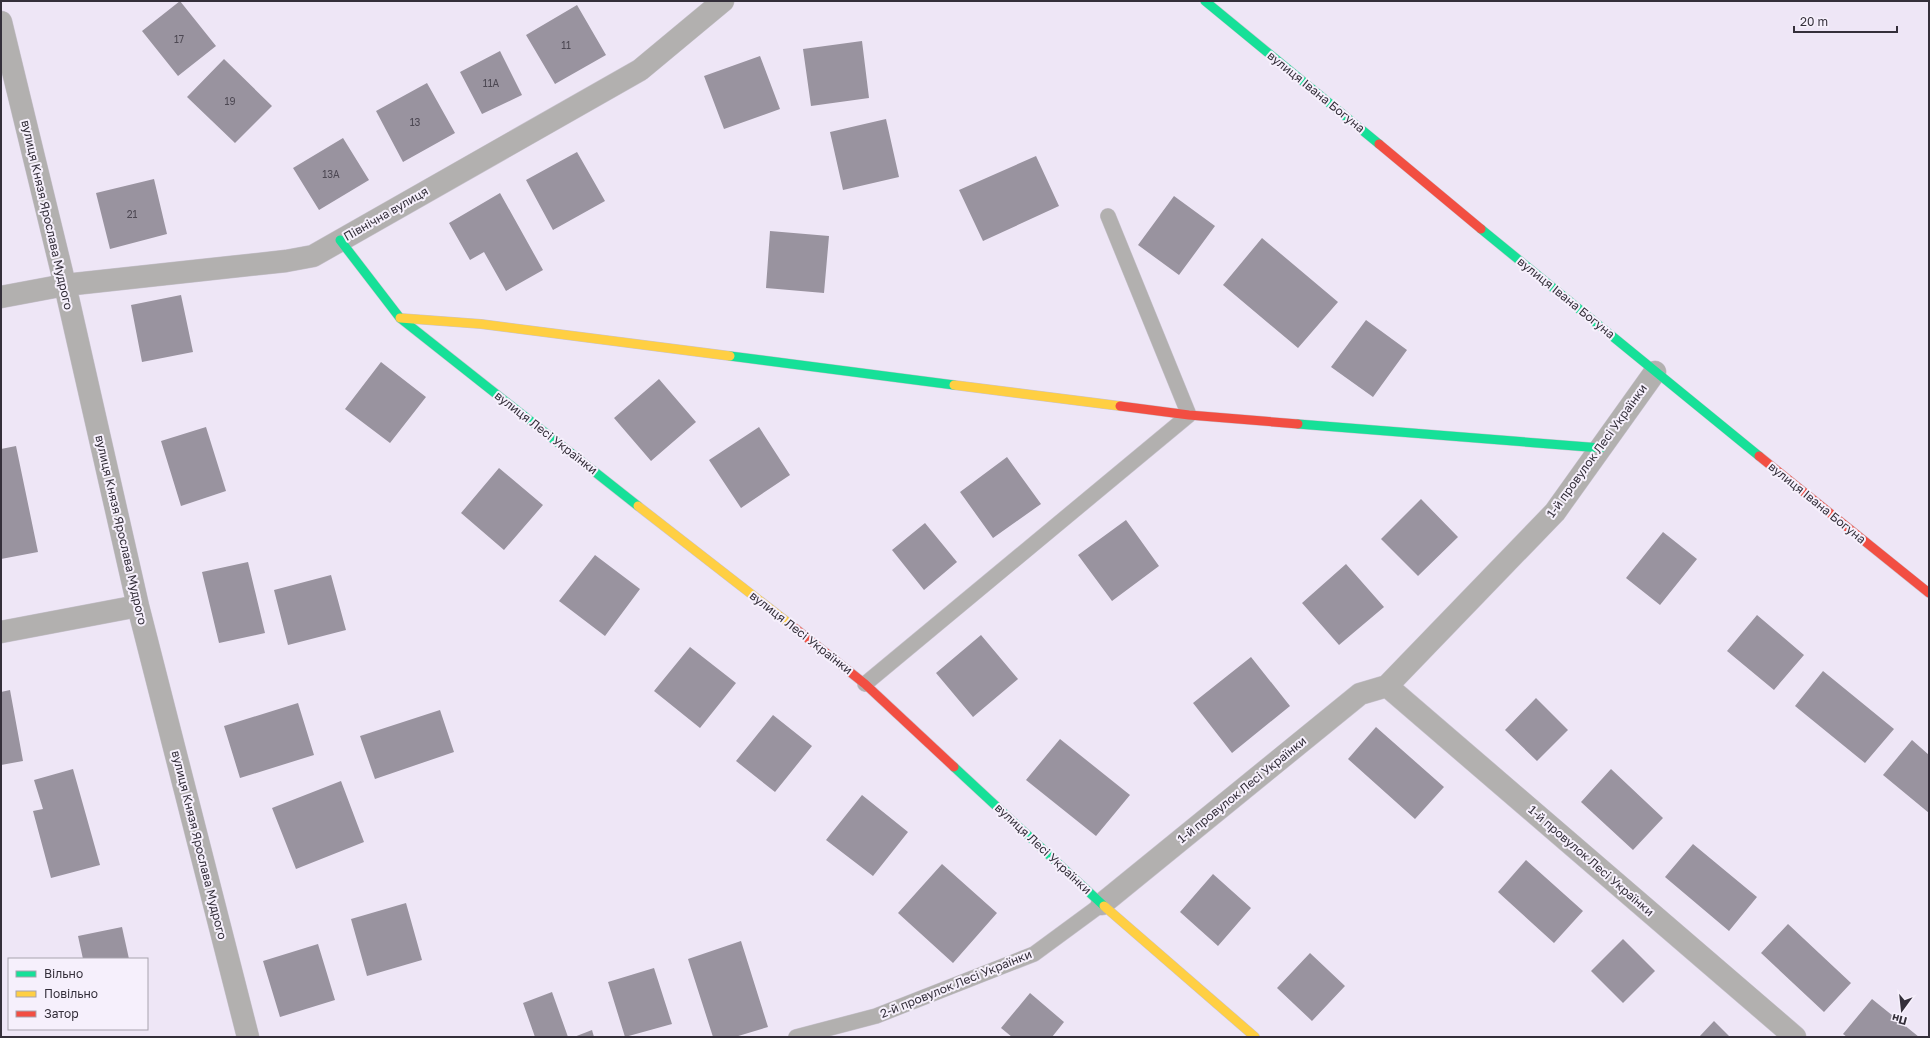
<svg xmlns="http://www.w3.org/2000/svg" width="1930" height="1038" font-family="'Golos Text',sans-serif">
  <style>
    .building { fill: #99939f }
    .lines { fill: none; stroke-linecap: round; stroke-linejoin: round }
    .lane-casing { stroke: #c9c3cf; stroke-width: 16 }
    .street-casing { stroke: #c9c3cf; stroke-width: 23 }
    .fast-casing { stroke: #c9c3cf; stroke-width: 10 }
    .slow-casing { stroke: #c9c3cf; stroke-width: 10 }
    .jam-casing { stroke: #c9c3cf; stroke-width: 10 }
    .lane { stroke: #b2b0af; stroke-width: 15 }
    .street { stroke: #b2b0af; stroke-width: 22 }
    .fast { stroke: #16e098; stroke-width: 9 }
    .slow { stroke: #ffcf43; stroke-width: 9 }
    .jam { stroke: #f24e42; stroke-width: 9 }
    .labels { text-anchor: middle; stroke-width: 4; stroke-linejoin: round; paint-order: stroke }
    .number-label { font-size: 10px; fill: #4d4853 }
    .street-label { font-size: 12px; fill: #342f3a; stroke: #f6f0fc }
  </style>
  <rect width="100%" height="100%" fill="#eee6f6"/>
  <!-- building -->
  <path class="building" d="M180,1L216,46L178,76L142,31Z
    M577,5L606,55L555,84L526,35Z
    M862,41L869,98L811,106L803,49Z
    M500,51L522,95L482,114L460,72Z
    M760,56L780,109L724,129L704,76Z
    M224,59L272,106L235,143L187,97Z
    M427,83L455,133L403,162L376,111Z
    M886,119L899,177L843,190L830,132Z
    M343,138L369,180L319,210L293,168Z
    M577,152L605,201L553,230L526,180Z
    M1036,156L1059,206L983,241L959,190Z
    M154,179L167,234L110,249L96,193Z
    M500,193L543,270L506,291L484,252L470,260L449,223Z
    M1174,196L1215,226L1179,275L1138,245Z
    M770,231L829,236L824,293L766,288Z
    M1262,238L1338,302L1298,348L1223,285Z
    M181,295L193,352L142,362L131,305Z
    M1366,320L1407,350L1373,397L1331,367Z
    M381,362L426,397L390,443L345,409Z
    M659,379L696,422L651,461L614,418Z
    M206,427L226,491L181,506L161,441Z
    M759,427L790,475L741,508L709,460Z
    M16,446L38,552L1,559V449Z
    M1007,457L1041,504L993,538L960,492Z
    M499,468L543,505L504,550L461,513Z
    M1421,499L1458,537L1418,576L1381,539Z
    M1126,520L1159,566L1112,601L1078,555Z
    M925,523L957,562L924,590L892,550Z
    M1663,532L1697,559L1660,605L1626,578Z
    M595,555L640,589L605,636L559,601Z
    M248,562L265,633L219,643L202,572Z
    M1346,564L1384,607L1339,645L1302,603Z
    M331,575L346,630L288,645L274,590Z
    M1757,615L1804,655L1774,690L1727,651Z
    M981,635L1018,679L973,717L936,673Z
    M690,647L736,683L700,728L654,691Z
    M1251,657L1290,706L1232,753L1193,703Z
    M1823,671L1894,729L1865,763L1795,706Z
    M10,690L23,761L1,765V692Z
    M1536,698L1568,730L1537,761L1505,730Z
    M298,703L314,755L240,778L224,726Z
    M440,710L454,752L375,779L360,736Z
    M773,715L812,746L775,792L736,761Z
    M1376,727L1444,787L1415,819L1348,759Z
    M1060,739L1130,795L1096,836L1026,780Z
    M1912,740L1929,755V813L1883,775Z
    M73,769L100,865L51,878L33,811L43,809L34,780Z
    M1611,769L1663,818L1633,850L1581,802Z
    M341,781L364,842L296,869L272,808Z
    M862,795L908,832L873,876L826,840Z
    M1693,844L1757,897L1729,931L1665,877Z
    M1526,860L1583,911L1554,943L1498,892Z
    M942,864L997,913L953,963L898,913Z
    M1213,874L1251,908L1218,946L1180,912Z
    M406,903L422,960L367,976L351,919Z
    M1788,924L1851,983L1824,1012L1761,953Z
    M122,927L129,959H83L78,936Z
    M1623,939L1655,971L1623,1003L1591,971Z
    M741,941L768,1027L735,1037H713L688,959Z
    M318,944L335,1000L280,1017L263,961Z
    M1310,953L1345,986L1312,1021L1277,988Z
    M654,968L672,1024L625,1037L608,982Z
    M552,992L568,1037H535L523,1003Z
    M1030,993L1064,1022L1052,1037H1012L1001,1028Z
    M1872,999L1919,1037H1847L1843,1034Z
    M1714,1021L1730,1037H1699Z
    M592,1030L594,1037H574Z"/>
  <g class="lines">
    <defs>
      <path id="lane" d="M865,684L1189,415L1108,216
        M796,1037L876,1016L1034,954L1102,904"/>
      <path id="street" d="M1,22L65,285L138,606L248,1037
        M1,297L65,285L286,261L313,256L640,70L723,1
        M1,632L138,606
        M1387,686L1795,1037
        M1102,904L1360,694L1387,686L1555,512L1655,372"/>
      <path id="fast" d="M1205,1L1379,144
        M1481,229L1759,456
        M340,240L400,318L638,506
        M730,356L954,385
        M1298,424L1601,448
        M954,767L1104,906"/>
      <path id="slow" d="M400,318L481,324L730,356
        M954,385L1120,406
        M638,506L791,625
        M1104,906L1255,1037"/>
      <path id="jam" d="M1379,144L1481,229
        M1120,406L1189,415L1298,424
        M1759,456L1929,593
        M791,625L865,684L954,767"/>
    </defs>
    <!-- lane casing -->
    <use href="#lane" class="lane-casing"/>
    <!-- street casing -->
    <use href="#street" class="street-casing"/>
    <!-- fast casing -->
    <use href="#fast" class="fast-casing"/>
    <!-- slow casing -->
    <use href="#slow" class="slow-casing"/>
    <!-- jam casing -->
    <use href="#jam" class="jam-casing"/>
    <!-- lane -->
    <use href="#lane" class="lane"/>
    <!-- street -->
    <use href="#street" class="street"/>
    <!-- fast -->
    <use href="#fast" class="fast"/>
    <!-- slow -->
    <use href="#slow" class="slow"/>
    <!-- jam -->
    <use href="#jam" class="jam"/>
  </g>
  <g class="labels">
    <!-- number labels -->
    <g class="number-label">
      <text x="179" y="43">17</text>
      <text x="566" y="49">11</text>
      <text x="491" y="87">11А</text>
      <text x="230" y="105">19</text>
      <text x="415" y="126">13</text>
      <text x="331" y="178">13А</text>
      <text x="132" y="218">21</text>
    </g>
    <!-- street labels -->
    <g class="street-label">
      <text transform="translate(1316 92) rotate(39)" y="4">вулиця Івана Богуна</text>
      <text transform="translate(386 214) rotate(-30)" y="4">Північна вулиця</text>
      <text transform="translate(47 215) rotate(77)" y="4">вулиця Князя Ярослава Мудрого</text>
      <text transform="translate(1566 298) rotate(39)" y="4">вулиця Івана Богуна</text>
      <text transform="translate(546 433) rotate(38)" y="4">вулиця Лесі Українки</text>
      <text transform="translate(1597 451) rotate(-54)" y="4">1-й провулок Лесі Українки</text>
      <text transform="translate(1817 503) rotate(39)" y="4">вулиця Івана Богуна</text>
      <text transform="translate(121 530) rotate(77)" y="4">вулиця Князя Ярослава Мудрого</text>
      <text transform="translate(801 633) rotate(38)" y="4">вулиця Лесі Українки</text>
      <text transform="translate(1242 790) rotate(-39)" y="4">1-й провулок Лесі Українки</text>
      <text transform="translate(199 845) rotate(76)" y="4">вулиця Князя Ярослава Мудрого</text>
      <text transform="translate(1043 849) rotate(43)" y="4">вулиця Лесі Українки</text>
      <text transform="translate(1591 861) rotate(41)" y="4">1-й провулок Лесі Українки</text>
      <text transform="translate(956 984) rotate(-22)" y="4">2-й провулок Лесі Українки</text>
    </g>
  </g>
  <!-- border -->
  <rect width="1930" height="1038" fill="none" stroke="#342f3a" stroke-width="4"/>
  <!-- legend -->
  <rect x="8" y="958" width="140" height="72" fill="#f6f0fc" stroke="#a8a3ae"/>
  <rect x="16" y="971" width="20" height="6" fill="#16e098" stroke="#a8a3ae"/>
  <text x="44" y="978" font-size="12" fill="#342f3a">Вільно</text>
  <rect x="16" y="991" width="20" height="6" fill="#ffcf43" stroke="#a8a3ae"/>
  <text x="44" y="998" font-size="12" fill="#342f3a">Повільно</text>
  <rect x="16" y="1011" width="20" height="6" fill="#f24e42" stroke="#a8a3ae"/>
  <text x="44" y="1018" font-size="12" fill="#342f3a">Затор</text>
  <!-- north arrow -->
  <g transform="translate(1902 1010) rotate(195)" stroke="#f6f0fc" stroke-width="3" paint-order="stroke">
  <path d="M0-3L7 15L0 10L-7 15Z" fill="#342f3a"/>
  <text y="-6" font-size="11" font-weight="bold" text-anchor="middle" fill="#342f3a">Пн</text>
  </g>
  <!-- scale -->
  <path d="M1794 26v6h103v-6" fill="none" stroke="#342f3a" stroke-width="2"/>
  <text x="1800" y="26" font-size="12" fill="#342f3a" stroke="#f6f0fc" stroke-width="3" paint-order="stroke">20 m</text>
</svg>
